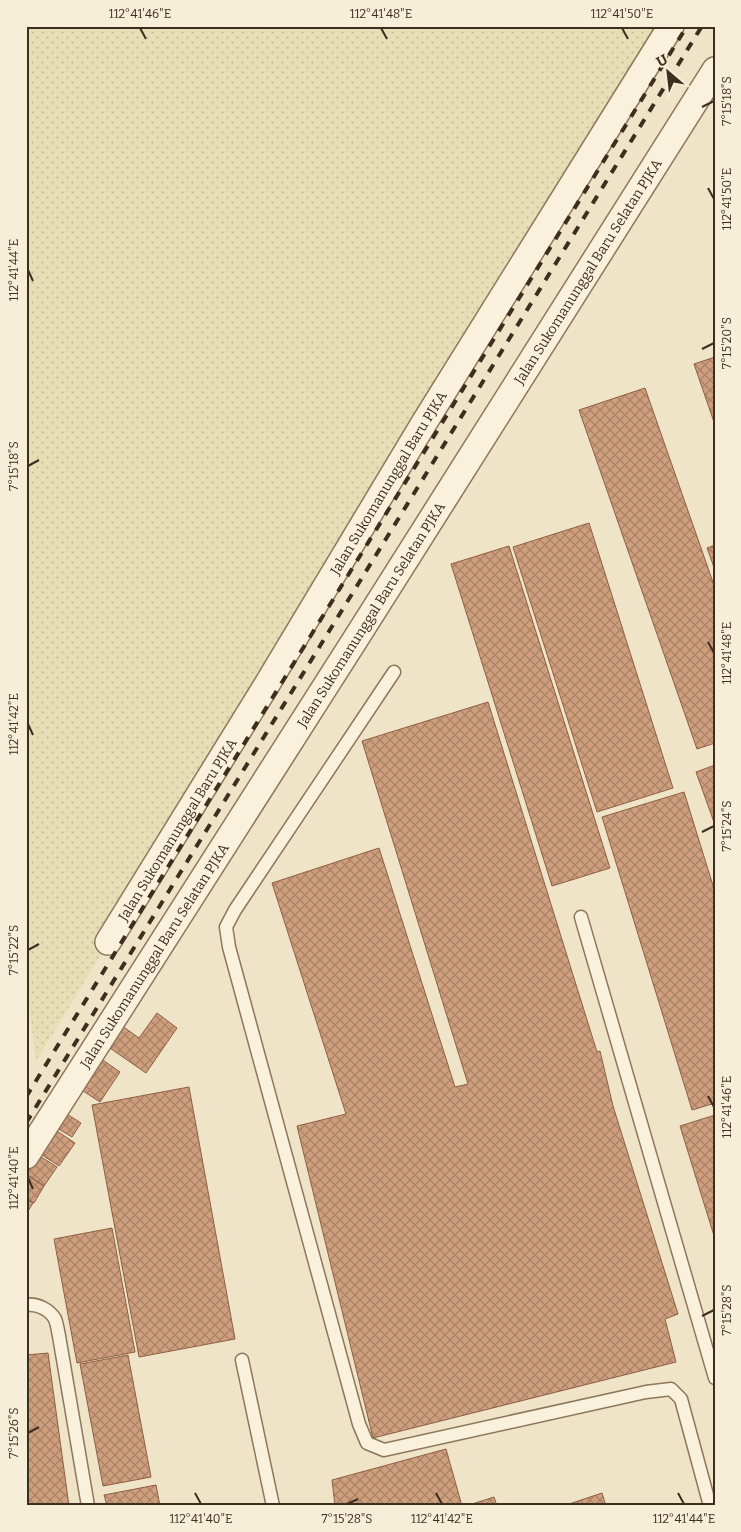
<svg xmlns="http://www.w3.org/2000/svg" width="741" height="1532" font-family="Bitter,serif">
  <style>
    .farmland { fill: url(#farmland-dots) }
    .building { fill: url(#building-cross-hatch); stroke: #8d5f41 }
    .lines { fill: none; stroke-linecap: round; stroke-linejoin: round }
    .service-casing { stroke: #8d765c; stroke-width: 15 }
    .minor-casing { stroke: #8d765c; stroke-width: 28 }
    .service { stroke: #faf1dc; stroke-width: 12 }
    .minor { stroke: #faf1dc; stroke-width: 25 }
    .rail { stroke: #3d2e20; stroke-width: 4; stroke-dasharray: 9 9; stroke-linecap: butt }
    .ticks { fill: none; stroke: #3d2e20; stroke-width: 2 }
    .labels { text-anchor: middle; stroke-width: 5; stroke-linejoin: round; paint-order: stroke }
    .street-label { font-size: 14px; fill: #3d2e20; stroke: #f7eed8 }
    .neatline { fill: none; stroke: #3d2e20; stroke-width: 2 }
    .ticks-label { font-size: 12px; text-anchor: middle; fill: #3d2e20 }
  </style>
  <defs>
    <pattern id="farmland-dots" width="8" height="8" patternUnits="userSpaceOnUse" patternTransform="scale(1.25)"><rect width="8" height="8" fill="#e6deb5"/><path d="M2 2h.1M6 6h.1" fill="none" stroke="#c6bf9b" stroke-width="1.8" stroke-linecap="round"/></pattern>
    <pattern id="building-cross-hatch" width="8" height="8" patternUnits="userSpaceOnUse" patternTransform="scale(1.25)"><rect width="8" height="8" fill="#cf9f7d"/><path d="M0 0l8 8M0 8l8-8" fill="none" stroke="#a98266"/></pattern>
  </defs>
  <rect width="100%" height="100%" fill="#f0e4c8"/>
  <!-- farmland -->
  <path class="farmland" d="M26,26H667L36,1061L26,984Z"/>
  <!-- building -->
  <path class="building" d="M715,357V425L694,364Z
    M645,388L715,588V743L697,749L579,410Z
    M589,523L673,788L597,812L513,547Z
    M715,545V570L707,548Z
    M509,546L610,868L552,886L451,564Z
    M488,702L597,1052L600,1051L613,1106L678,1314L665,1319L676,1362L373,1438L297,1126L346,1114L272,883L379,848L455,1087L468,1084L362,741Z
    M715,765V825L696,772Z
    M684,792L715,892V1103L692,1110L602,817Z
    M157,1013L177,1028L146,1073L104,1044L118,1023L139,1038Z
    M97,1056L120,1072L100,1102L77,1087Z
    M189,1087L235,1339L139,1357L92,1105Z
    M62,1111L81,1123L72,1137L52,1125Z
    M715,1115V1239L680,1126Z
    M51,1127L75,1143L59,1166L36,1151Z
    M38,1155L57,1167L44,1186L26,1174Z
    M26,1174L44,1186L34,1203L26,1198Z
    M26,1199L33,1203L26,1214Z
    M112,1228L135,1352L77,1363L54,1239Z
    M48,1353L69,1506H26V1355Z
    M128,1355L151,1477L103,1486L80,1364Z
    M446,1449L462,1506H335L332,1480Z
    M156,1485L160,1506H107L104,1495Z
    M602,1493L606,1506H563Z
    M494,1497L497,1506H466Z"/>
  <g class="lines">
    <defs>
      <path id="service" d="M394,672L235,910L226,927L229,947L359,1424L367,1443L384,1450L646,1392L671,1389L681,1399L710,1506
        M581,917L715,1378
        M26,1305C37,1303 50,1310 55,1319C57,1324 58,1331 59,1336L88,1506
        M242,1360L273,1506"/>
      <g id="minor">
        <path id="s1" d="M108,942L266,686L424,423L671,26"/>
        <path id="s2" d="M26,1156C258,795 486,433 715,70"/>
      </g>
    </defs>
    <!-- service casing -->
    <use href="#service" class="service-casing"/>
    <!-- minor casing -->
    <use href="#minor" class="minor-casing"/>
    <!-- service -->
    <use href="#service" class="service"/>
    <!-- minor -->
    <use href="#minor" class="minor"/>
    <!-- rail -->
    <path class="rail" d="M26,1097L687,26
      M26,1123L702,26"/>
  </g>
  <!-- ticks -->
  <path class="ticks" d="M140,28L146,39M381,28L387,39M622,28L628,39M702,107L714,101M708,188L714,199M28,270L33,281M702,349L714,343M28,466L39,460M708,642L714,653M28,724L33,735M702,832L714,826M28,950L39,944M708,1096L714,1107M28,1178L33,1189M702,1316L714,1310M28,1433L39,1427M195,1493L201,1504M436,1493L442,1504M678,1493L684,1504M347,1504L358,1499"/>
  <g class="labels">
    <!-- street labels -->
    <g class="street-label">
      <text dy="5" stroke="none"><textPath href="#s2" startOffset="1048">Jalan Sukomanunggal Baru Selatan PJKA</textPath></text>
      <text dy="5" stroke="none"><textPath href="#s1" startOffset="538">Jalan Sukomanunggal Baru PJKA</textPath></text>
      <text dy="5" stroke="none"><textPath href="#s2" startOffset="642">Jalan Sukomanunggal Baru Selatan PJKA</textPath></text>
      <text dy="5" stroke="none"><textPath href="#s1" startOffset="132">Jalan Sukomanunggal Baru PJKA</textPath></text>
      <text dy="5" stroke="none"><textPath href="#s2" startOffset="238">Jalan Sukomanunggal Baru Selatan PJKA</textPath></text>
    </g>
  </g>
  <!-- border -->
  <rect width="741" height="1532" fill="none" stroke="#f7eed8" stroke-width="55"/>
  <!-- north arrow -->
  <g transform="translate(668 72) rotate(332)" stroke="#f7eed8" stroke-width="4" paint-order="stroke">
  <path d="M0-4L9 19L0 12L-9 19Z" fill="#3d2e20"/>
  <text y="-8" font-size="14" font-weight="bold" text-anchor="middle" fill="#3d2e20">U</text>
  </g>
  <rect x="28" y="28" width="686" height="1476" class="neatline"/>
  <g class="ticks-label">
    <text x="140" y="18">112°41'46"E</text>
    <text x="381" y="18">112°41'48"E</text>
    <text x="622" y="18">112°41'50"E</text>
    <text transform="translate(727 101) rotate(-90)" y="4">7°15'18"S</text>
    <text transform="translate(727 199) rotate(-90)" y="4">112°41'50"E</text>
    <text transform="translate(14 270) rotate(-90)" y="4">112°41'44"E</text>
    <text transform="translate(727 343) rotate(-90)" y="4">7°15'20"S</text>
    <text transform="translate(14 466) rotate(-90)" y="4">7°15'18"S</text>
    <text transform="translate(727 653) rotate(-90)" y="4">112°41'48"E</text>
    <text transform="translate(14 724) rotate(-90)" y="4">112°41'42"E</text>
    <text transform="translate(727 826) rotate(-90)" y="4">7°15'24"S</text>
    <text transform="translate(14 950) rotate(-90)" y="4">7°15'22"S</text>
    <text transform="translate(727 1107) rotate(-90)" y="4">112°41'46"E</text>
    <text transform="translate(14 1178) rotate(-90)" y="4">112°41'40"E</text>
    <text transform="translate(727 1310) rotate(-90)" y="4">7°15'28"S</text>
    <text transform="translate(14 1433) rotate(-90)" y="4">7°15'26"S</text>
    <text x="201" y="1523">112°41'40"E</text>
    <text x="347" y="1523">7°15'28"S</text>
    <text x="442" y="1523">112°41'42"E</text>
    <text x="684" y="1523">112°41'44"E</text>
  </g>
</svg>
